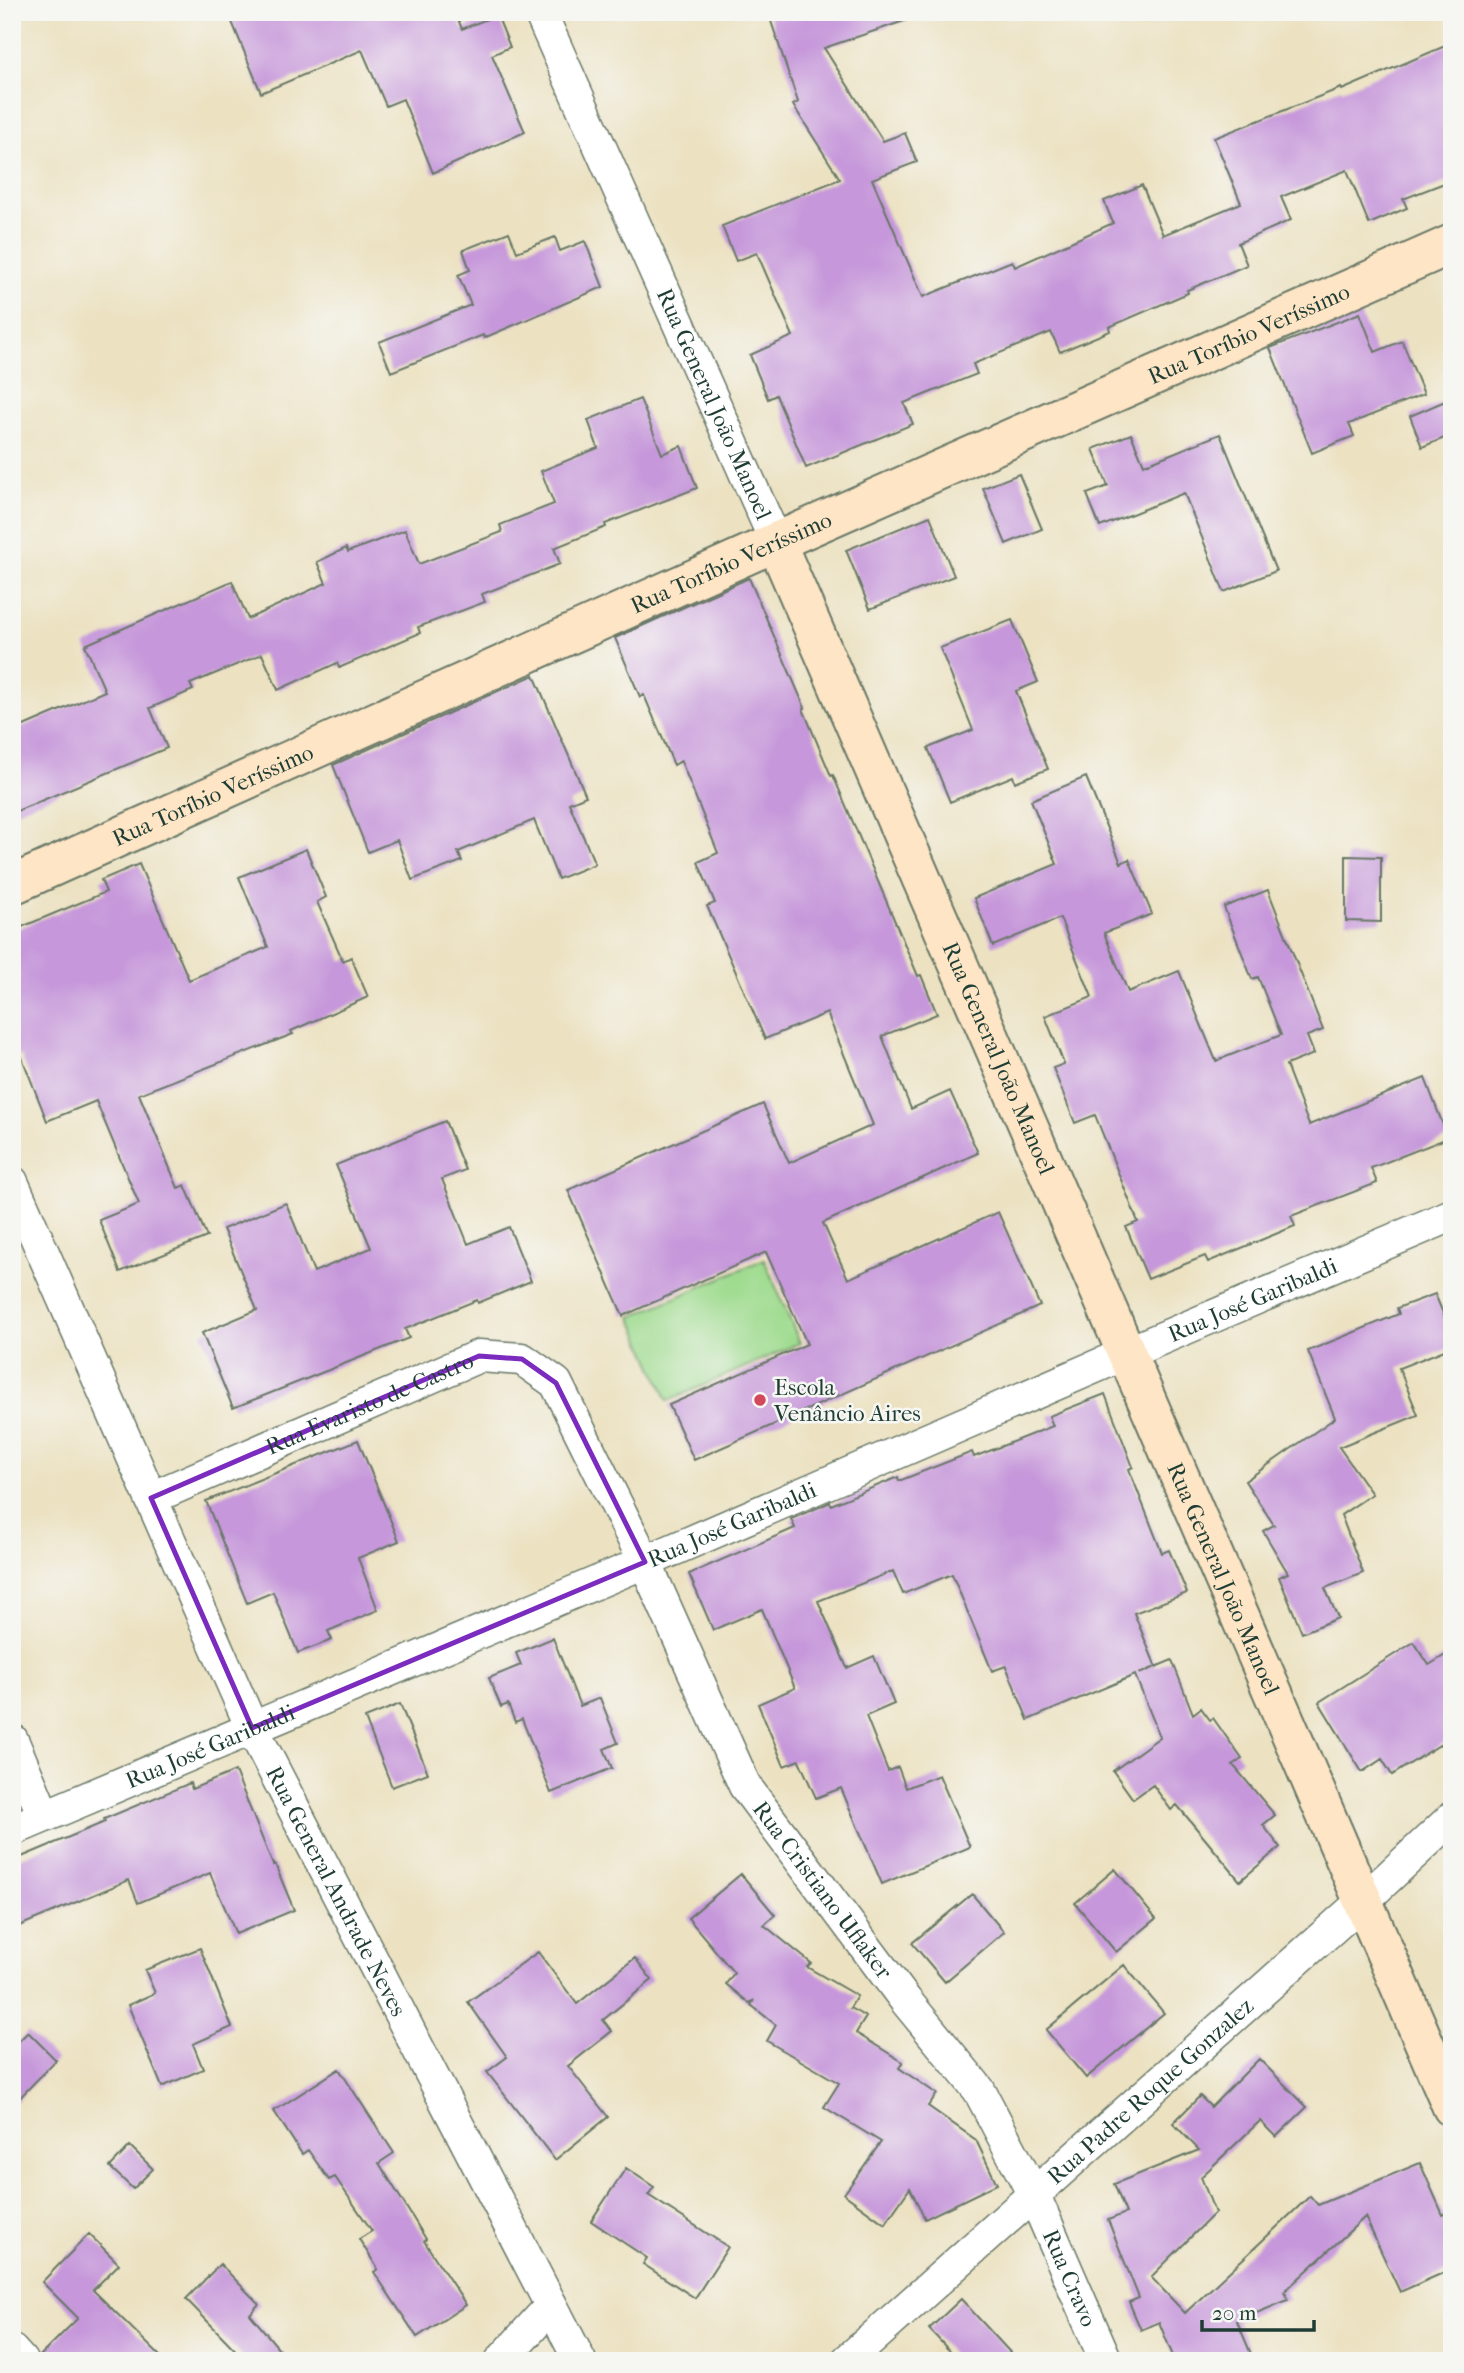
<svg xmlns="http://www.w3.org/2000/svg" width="1464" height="2373" font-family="'IM FELL French Canon',serif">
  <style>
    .garden { fill: #9fdb8f; stroke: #5f8c62; stroke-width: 2 }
    .building { fill: #c697da }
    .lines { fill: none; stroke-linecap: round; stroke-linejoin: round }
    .street-casing { stroke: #677766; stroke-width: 35 }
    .secondary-casing { stroke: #677766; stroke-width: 42 }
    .street { stroke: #fff; stroke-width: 32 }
    .secondary { stroke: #fde5c5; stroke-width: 38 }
    .marked { fill: none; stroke: #7b2cbf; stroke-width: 5; stroke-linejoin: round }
    .poi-dot { fill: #d1495b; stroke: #f6f6f2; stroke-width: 2.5 }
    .labels { text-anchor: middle; stroke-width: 5; stroke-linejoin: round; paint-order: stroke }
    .street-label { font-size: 23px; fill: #1f3d34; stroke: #f6f6f2 }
    .poi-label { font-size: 23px; fill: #1f3d34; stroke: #f6f6f2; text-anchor: start }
  </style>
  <rect width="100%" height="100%" fill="#f6f6f2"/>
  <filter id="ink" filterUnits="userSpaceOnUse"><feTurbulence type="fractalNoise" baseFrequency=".0143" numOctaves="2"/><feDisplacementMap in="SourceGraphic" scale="14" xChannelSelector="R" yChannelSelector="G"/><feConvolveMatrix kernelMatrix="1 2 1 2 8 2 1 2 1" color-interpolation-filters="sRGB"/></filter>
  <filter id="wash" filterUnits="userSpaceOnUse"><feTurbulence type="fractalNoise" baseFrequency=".00686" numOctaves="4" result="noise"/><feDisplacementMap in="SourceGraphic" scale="28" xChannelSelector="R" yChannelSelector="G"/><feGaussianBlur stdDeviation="1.57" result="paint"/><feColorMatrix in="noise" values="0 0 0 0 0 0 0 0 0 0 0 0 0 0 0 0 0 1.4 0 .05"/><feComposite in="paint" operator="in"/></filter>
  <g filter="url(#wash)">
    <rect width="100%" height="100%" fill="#ece2c2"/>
    <!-- garden -->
    <path class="garden" d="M764,1259L800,1343L668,1401L631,1317Z"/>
    <g id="blocks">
      <!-- building -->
      <path class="building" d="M228,12H455L462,29L497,15L510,47L492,55L525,132L433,173L403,99L386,106L362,50L261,93Z
        M768,12H912L913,18L824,48L883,141L905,133L917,162L872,179L923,297L1012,261L1015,267L1113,223L1104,201L1142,185L1163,235L1241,203L1214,138L1341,88L1342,90L1452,43V180L1403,199L1407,208L1369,224L1347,170L1281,197L1291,220L1238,243L1247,265L1187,290L1188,293L1109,327L1110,331L1060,352L1051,332L973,364L977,374L904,403L913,424L806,468L776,395L768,399L750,355L793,336L757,253L736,261L722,226L840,179L793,105L798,102Z
        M509,232L517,252L555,237L560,251L585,241L603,287L484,338L483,335L391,372L379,342L471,305L458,275L470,270L463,250Z
        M1360,313L1375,352L1402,341L1424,394L1349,424L1354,436L1312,453L1270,348Z
        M1452,398V435L1422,447L1410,416Z
        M640,399L662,454L681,446L697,488L605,524L606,527L554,548L560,564L482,594L485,602L418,627L420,633L339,668L337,663L278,690L262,654L190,684L193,690L150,708L167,748L12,813V731L105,691L85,645L232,581L248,619L326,583L317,562L346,548L348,552L405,530L419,564L502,532L500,525L554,504L541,471L598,448L588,420Z
        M1131,434L1144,465L1220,434L1276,571L1224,592L1184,493L1100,527L1087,494L1108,486L1093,449Z
        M1019,474L1042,529L1006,544L983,488Z
        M930,516L954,576L870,609L846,550Z
        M749,578L805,708L803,709L831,776L833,775L918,976L921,975L937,1014L882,1036L911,1109L950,1091L978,1153L823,1223L848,1279L998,1212L1040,1306L694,1460L669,1405L807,1344L766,1252L623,1316L568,1190L763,1104L789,1163L873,1125L827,1013L765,1039L707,906L715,903L698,862L718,853L681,761L674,765L644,695L640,697L615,638Z
        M1012,620L1038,682L1016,691L1048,769L1015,782L1013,776L950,802L928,748L973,730L940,648Z
        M534,675L586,796L569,803L595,864L558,879L534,820L458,852L462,861L412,880L397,840L368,852L333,765Z
        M1086,777L1121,863L1129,859L1152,914L1104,933L1128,992L1179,971L1216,1061L1281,1035L1258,977L1252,979L1224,907L1268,890L1323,1030L1307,1036L1314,1054L1286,1065L1309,1125L1425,1078L1448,1138L1371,1168L1377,1183L1291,1216L1295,1226L1208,1262L1205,1256L1148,1279L1126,1227L1138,1222L1095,1115L1075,1123L1053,1068L1064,1064L1045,1016L1092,997L1060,918L993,946L974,898L1057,864L1031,800Z
        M306,849L326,897L317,902L343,961L351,957L368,997L291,1031L293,1034L139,1094L178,1188L185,1185L207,1237L120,1272L99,1220L139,1204L96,1101L47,1121L21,1055L12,1059V931L106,892L101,880L139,864L189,980L268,947L239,877Z
        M1346,856L1381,857V922L1346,921Z
        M445,1121L465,1170L442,1179L468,1244L509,1227L531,1281L478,1303L477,1300L405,1329L409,1338L233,1408L202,1333L257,1310L223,1229L286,1203L314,1272L371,1248L336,1165Z
        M1435,1294L1452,1335V1347L1399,1368L1418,1415L1339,1447L1372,1494L1341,1515L1363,1573L1325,1588L1338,1618L1302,1633L1279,1577L1288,1573L1263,1531L1274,1525L1245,1481L1335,1418L1308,1351L1399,1314L1397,1308Z
        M1105,1394L1133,1467L1129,1469L1162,1553L1169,1550L1187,1593L1134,1613L1156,1667L1139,1674L1172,1660L1193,1714L1201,1708L1210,1720L1213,1718L1242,1759L1233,1765L1275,1815L1263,1825L1280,1847L1240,1881L1177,1805L1171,1810L1153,1785L1133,1799L1113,1771L1160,1737L1135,1675L1028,1720L1006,1666L992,1671L952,1574L903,1594L893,1571L818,1601L847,1668L874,1656L894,1704L866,1716L888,1771L898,1767L906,1788L939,1775L970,1847L882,1884L841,1788L816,1798L799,1760L784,1766L758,1704L795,1688L762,1609L713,1630L689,1574L795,1528L791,1519L826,1504L830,1502L831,1505L898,1477L899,1481L972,1452L974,1457L1053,1426L1049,1416Z
        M358,1440L399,1541L358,1558L378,1610L328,1631L332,1640L298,1653L273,1592L247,1603L206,1501Z
        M553,1638L580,1706L600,1698L618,1743L604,1749L612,1768L551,1793L522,1719L515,1722L508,1704L501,1707L489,1678L521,1665L516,1653Z
        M1414,1642L1429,1665L1452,1651V1737L1392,1775L1382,1759L1362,1772L1319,1702Z
        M400,1704L428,1773L392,1787L365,1718Z
        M235,1771L273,1865L275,1864L294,1910L236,1934L210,1873L138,1903L129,1880L12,1929V1861L105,1822L104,1819L190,1783L192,1789Z
        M1115,1869L1156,1919L1116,1952L1075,1903Z
        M741,1874L775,1915L764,1925L811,1963L807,1967L857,1996L850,2008L866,2017L856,2033L903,2062L899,2068L937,2094L928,2106L976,2140L997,2184L925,2219L910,2188L885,2224L844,2194L881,2142L824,2107L839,2083L767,2041L776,2025L751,2005L754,2000L749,2003L726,1984L734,1973L688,1918Z
        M972,1894L1004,1932L945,1982L912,1943Z
        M200,1948L232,2027L193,2044L203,2069L162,2087L128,2005L155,1993L145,1970Z
        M538,1952L577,2004L635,1958L652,1980L603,2020L612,2031L568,2066L608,2117L555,2160L487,2072L507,2057L468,2002Z
        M1124,1965L1164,2013L1086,2078L1046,2030Z
        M28,2032L56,2060L12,2106V2048Z
        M1259,2059L1307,2107L1276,2137L1260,2121L1201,2177L1215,2213L1151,2277L1185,2313L1310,2196L1318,2205L1420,2163L1443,2215L1452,2211V2269L1400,2292L1365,2217L1285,2291L1288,2300L1237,2321L1254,2361H1175L1159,2322L1141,2330L1129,2302L1139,2298L1108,2220L1126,2213L1114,2184L1199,2150L1173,2123L1200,2096L1211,2107Z
        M339,2069L394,2153L379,2163L426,2239L424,2241L466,2305L417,2337L374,2272L378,2269L359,2239L372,2231L335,2177L329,2180L308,2150L302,2154L274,2111Z
        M130,2146L153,2169L133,2189L110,2167Z
        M626,2168L654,2187L648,2195L728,2247L695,2298L643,2264L647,2258L591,2221Z
        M89,2234L119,2264L93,2290L165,2361H39V2357L78,2318L42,2282Z
        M220,2264L259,2304L250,2314L289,2361H246L186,2299Z
        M961,2299L1018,2361H959L929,2329Z"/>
    </g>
  </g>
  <g filter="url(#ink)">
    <use href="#blocks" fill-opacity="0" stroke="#677766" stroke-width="2"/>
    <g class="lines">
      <defs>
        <g id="street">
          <path id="s1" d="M540,12L776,542"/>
          <path id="s2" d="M12,1182L252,1728L580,2361"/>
          <path id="s3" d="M151,1498L479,1356L522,1359L556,1383L645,1562L745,1786L906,2001L979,2090L1034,2195L1106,2361"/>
          <path d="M12,1740L44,1816"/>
          <path id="s4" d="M12,1830L645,1562L1127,1353L1452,1215"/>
          <path d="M12,2351L21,2361"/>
          <path d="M501,2361L551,2306"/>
          <path id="s5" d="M847,2361L1363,1901L1452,1818"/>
        </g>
        <g id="secondary">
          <path id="s6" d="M776,542L1452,2107"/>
          <path id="s7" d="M12,885L776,542L1452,244"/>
        </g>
      </defs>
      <!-- street casing -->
      <use href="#street" class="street-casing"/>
      <!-- secondary casing -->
      <use href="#secondary" class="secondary-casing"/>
      <!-- street -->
      <use href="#street" class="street"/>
      <!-- secondary -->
      <use href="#secondary" class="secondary"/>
    </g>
  </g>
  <!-- marked area -->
  <path class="marked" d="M479,1356L522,1359L556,1383L645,1562L252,1728L151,1498Z"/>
  <!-- markers -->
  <circle class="poi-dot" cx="760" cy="1400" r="7"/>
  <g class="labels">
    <!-- street labels -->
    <g class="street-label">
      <text dy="8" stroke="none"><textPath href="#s7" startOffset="1354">Rua Toríbio Veríssimo</textPath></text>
      <text dy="8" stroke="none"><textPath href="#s1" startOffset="429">Rua General João Manoel</textPath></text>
      <text dy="8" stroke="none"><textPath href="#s7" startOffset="788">Rua Toríbio Veríssimo</textPath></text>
      <text dy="8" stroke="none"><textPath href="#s7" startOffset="220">Rua Toríbio Veríssimo</textPath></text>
      <text dy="8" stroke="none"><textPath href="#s6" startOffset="562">Rua General João Manoel</textPath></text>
      <text dy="8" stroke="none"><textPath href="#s4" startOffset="1349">Rua José Garibaldi</textPath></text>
      <text dy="8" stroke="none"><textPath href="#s3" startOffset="238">Rua Evaristo de Castro</textPath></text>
      <text dy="8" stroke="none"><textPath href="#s4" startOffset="782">Rua José Garibaldi</textPath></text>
      <text dy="8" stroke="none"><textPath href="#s6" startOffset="1129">Rua General João Manoel</textPath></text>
      <text dy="8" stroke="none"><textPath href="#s4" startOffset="215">Rua José Garibaldi</textPath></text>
      <text dy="8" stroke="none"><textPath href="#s3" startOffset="1017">Rua Cristiano Uflaker</textPath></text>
      <text dy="8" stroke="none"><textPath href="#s2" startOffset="780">Rua General Andrade Neves</textPath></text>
      <text dy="8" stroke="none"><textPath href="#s5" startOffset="406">Rua Padre Roque Gonzalez</textPath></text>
      <text dy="8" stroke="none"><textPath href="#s3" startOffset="1480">Rua Cravo</textPath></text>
    </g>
    <!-- poi labels -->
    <g class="poi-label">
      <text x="774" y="1395">Escola<tspan x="774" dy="26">Venâncio Aires</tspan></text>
    </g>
  </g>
  <!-- margin -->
  <rect width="1464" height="2373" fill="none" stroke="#f6f6f2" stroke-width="42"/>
  <!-- scale -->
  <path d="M1202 2320v10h112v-10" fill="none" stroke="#1f3d34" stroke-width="3.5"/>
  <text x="1212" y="2320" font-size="21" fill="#1f3d34" stroke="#f6f6f2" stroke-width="5" paint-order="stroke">20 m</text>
</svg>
